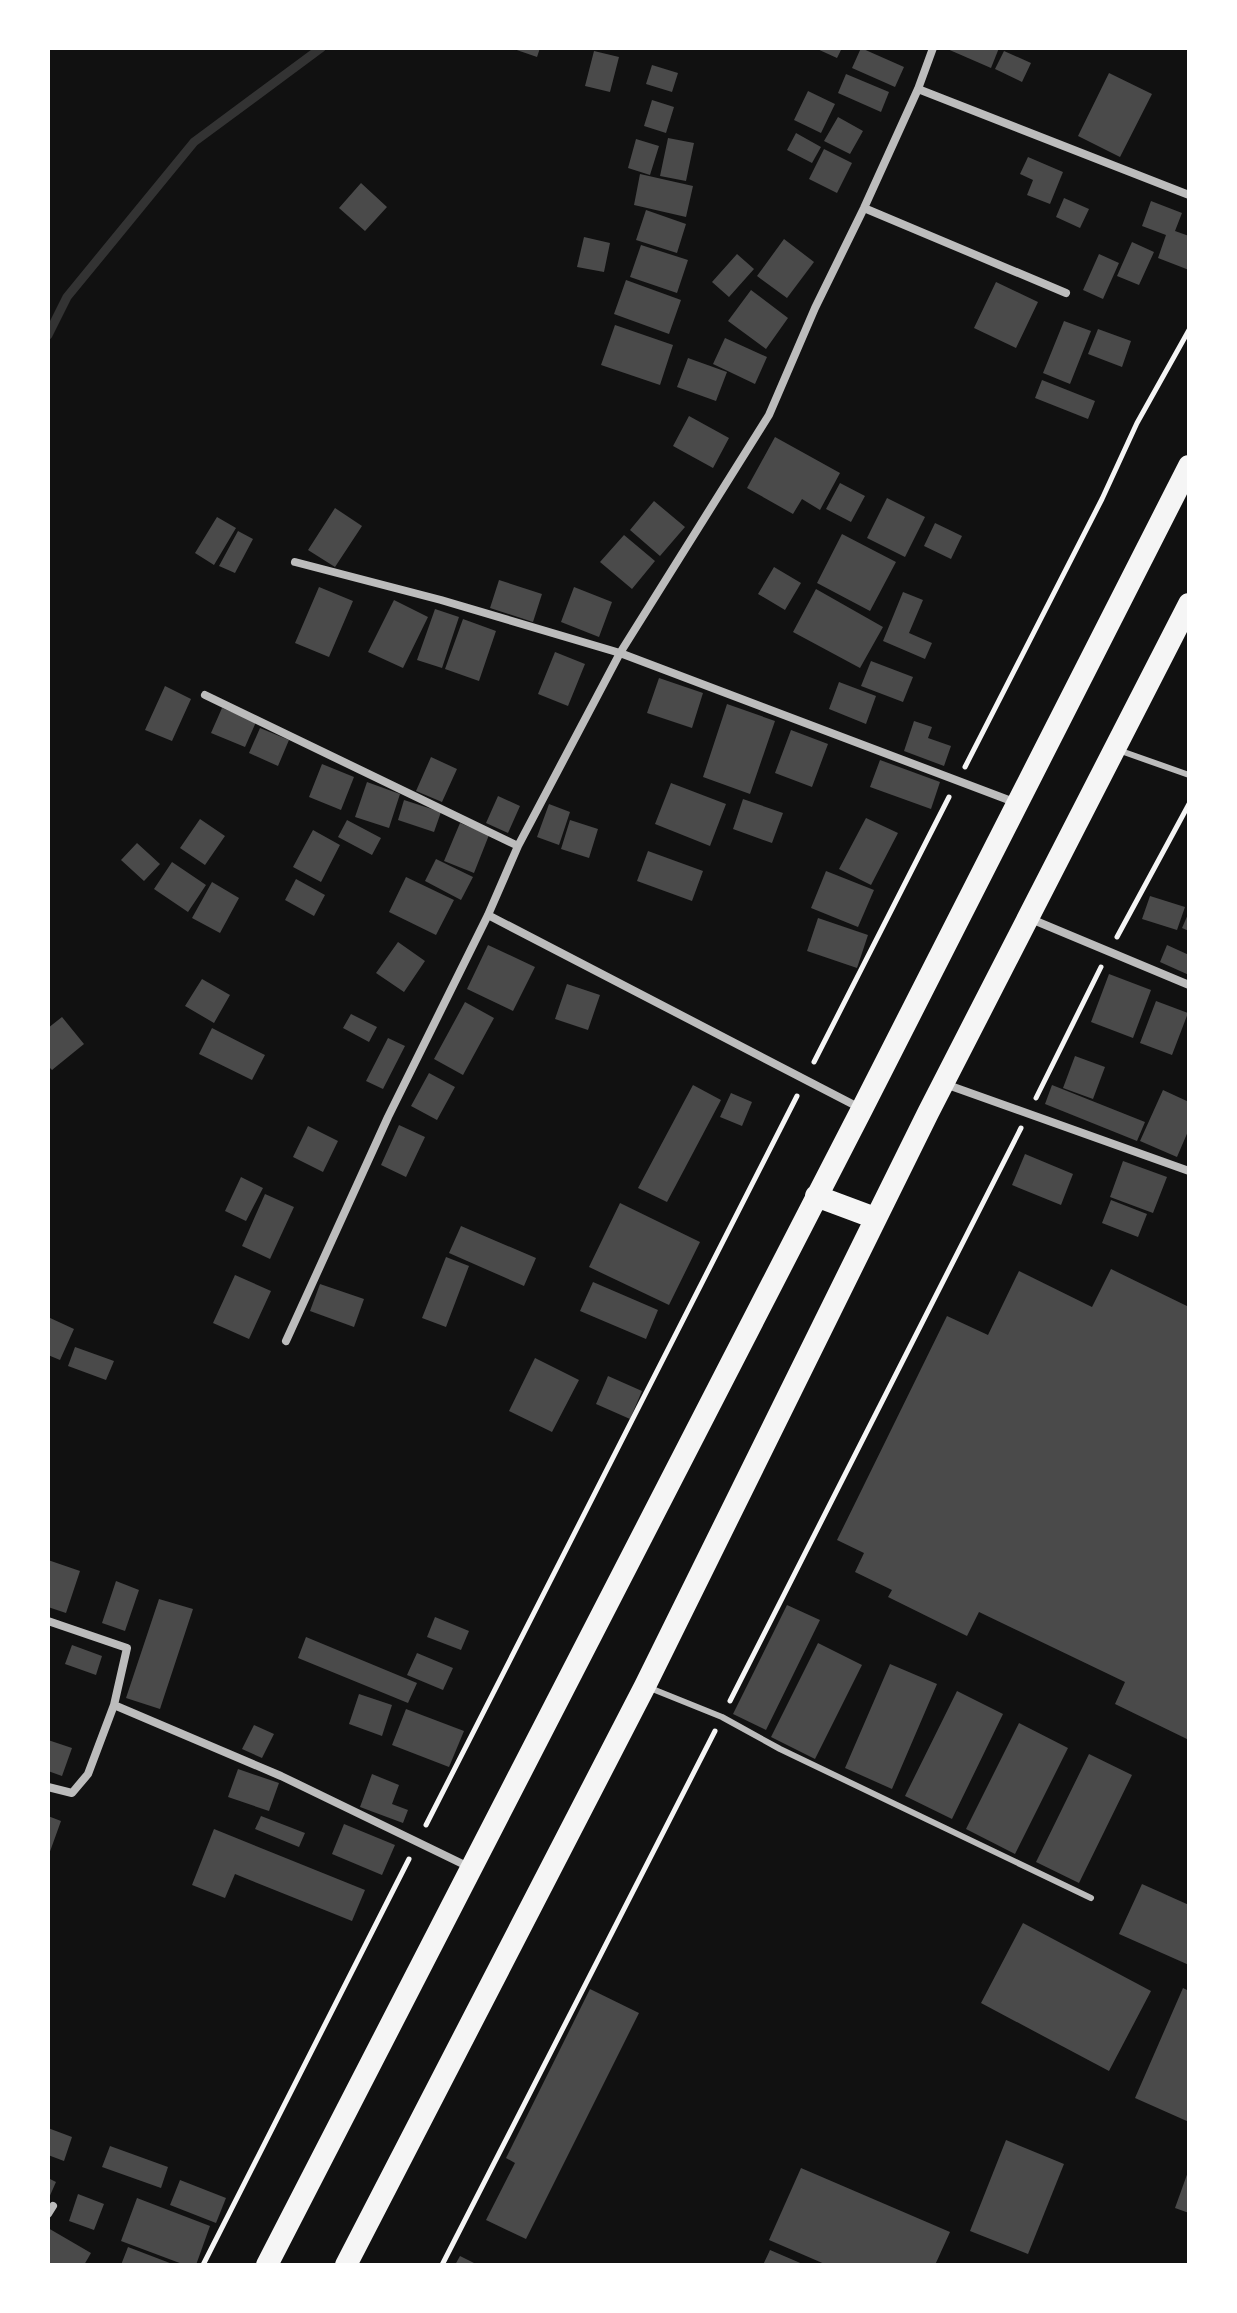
<svg xmlns="http://www.w3.org/2000/svg" width="1237" height="2313" font-family="'IBM Plex Serif',serif">
  <style>
    .lines { fill: none; stroke-linecap: round; stroke-linejoin: round }
    .stream { stroke: #333; stroke-width: 9 }
    .building { fill: #4a4a4a }
    .path { stroke: #f5f5f5; stroke-width: 5 }
    .service { stroke: #bcbcbc; stroke-width: 6 }
    .minor { stroke: #bcbcbc; stroke-width: 8 }
    .trunk { stroke: #f5f5f5; stroke-width: 22 }
  </style>
  <rect width="100%" height="100%" fill="#111"/>
  <g class="lines">
    <!-- stream -->
    <path class="stream" d="M48,335L67,297L194,142L321,48"/>
  </g>
  <!-- building -->
  <path class="building" d="M511,48H540L537,57Z
    M815,48H842L837,58Z
    M861,48L904,67L895,87L852,68Z
    M945,48H999L991,68Z
    M594,51L619,57L610,92L585,86Z
    M1004,51L1031,63L1022,82L995,69Z
    M652,65L678,73L672,92L646,84Z
    M1109,73L1152,94L1120,157L1078,136Z
    M846,74L889,92L881,112L838,93Z
    M808,91L835,104L821,133L794,120Z
    M652,100L674,107L666,133L644,126Z
    M838,117L863,131L850,154L824,141Z
    M796,133L821,147L812,163L787,150Z
    M668,138L694,143L686,181L660,176Z
    M636,139L659,146L650,175L628,168Z
    M824,149L852,163L837,193L809,179Z
    M1028,157L1063,172L1050,204L1027,195L1033,180L1020,174Z
    M640,174L693,186L686,217L634,205Z
    M361,183L387,207L365,231L339,208Z
    M1064,198L1089,209L1080,228L1056,217Z
    M1151,201L1182,213L1175,231L1189,236V270L1158,258L1166,235L1142,226Z
    M646,210L686,224L677,253L636,240Z
    M584,237L610,243L604,272L577,267Z
    M784,239L814,262L787,298L757,276Z
    M1132,242L1154,252L1139,285L1117,276Z
    M641,245L688,260L677,293L630,277Z
    M737,254L754,269L729,297L712,282Z
    M1099,254L1119,263L1103,299L1083,290Z
    M626,280L681,300L669,334L614,314Z
    M996,282L1038,302L1016,348L974,328Z
    M751,290L788,318L766,349L728,321Z
    M1064,321L1091,331L1070,384L1043,373Z
    M615,325L673,345L660,385L601,365Z
    M1098,329L1131,341L1122,367L1088,354Z
    M725,338L767,357L755,384L713,364Z
    M688,358L727,372L716,401L677,387Z
    M1042,380L1095,401L1088,419L1035,398Z
    M689,416L729,438L713,468L673,446Z
    M775,437L840,473L820,510L802,499L793,514L747,488Z
    M840,483L865,496L851,522L826,509Z
    M887,498L925,517L905,557L867,538Z
    M654,501L685,527L660,556L630,530Z
    M335,508L362,526L335,567L308,550Z
    M217,517L236,528L214,565L195,553Z
    M935,523L962,536L951,559L924,546Z
    M238,531L253,539L235,573L219,566Z
    M842,534L896,562L870,611L817,583Z
    M624,535L655,561L632,589L600,562Z
    M774,567L801,583L785,610L758,594Z
    M499,580L542,594L533,622L490,608Z
    M319,587L353,601L329,657L295,643Z
    M574,587L612,602L599,637L561,622Z
    M816,589L883,627L860,668L793,632Z
    M903,592L923,600L909,633L932,643L925,659L883,641Z
    M394,600L428,617L403,668L368,652Z
    M435,609L459,617L442,668L417,660Z
    M463,619L496,631L479,681L445,669Z
    M555,652L585,664L568,706L538,694Z
    M871,661L913,677L903,702L861,686Z
    M659,678L703,693L692,728L647,713Z
    M839,682L876,696L866,724L829,709Z
    M165,686L191,699L172,741L145,730Z
    M727,704L775,721L750,794L703,777Z
    M222,708L256,722L245,747L211,733Z
    M914,721L932,727L928,738L951,746L944,766L904,751Z
    M260,728L289,740L278,766L249,753Z
    M791,730L828,744L812,787L775,773Z
    M431,757L457,769L442,802L416,791Z
    M880,760L940,782L931,809L870,787Z
    M322,764L354,777L341,810L309,797Z
    M367,782L400,794L389,828L355,817Z
    M671,783L726,804L710,846L655,824Z
    M498,796L520,806L508,833L486,823Z
    M743,799L783,813L772,843L733,829Z
    M404,800L441,812L434,832L398,820Z
    M549,804L570,812L559,845L537,837Z
    M866,818L898,833L871,885L839,869Z
    M200,819L225,836L205,865L180,848Z
    M347,820L381,838L372,855L338,837Z
    M570,820L598,829L589,858L561,849Z
    M460,823L489,835L474,873L444,861Z
    M313,830L340,845L321,882L293,867Z
    M137,843L160,864L144,881L121,860Z
    M648,851L703,871L692,901L637,881Z
    M436,859L473,877L461,900L425,881Z
    M172,862L206,885L188,912L154,889Z
    M826,871L874,890L858,927L811,908Z
    M406,877L454,900L436,935L389,912Z
    M296,879L325,895L314,916L285,900Z
    M212,882L239,898L220,933L192,918Z
    M1150,896L1185,907L1177,930L1142,919Z
    M1189,912V931L1182,928Z
    M818,918L868,935L857,968L807,951Z
    M398,942L425,961L404,992L376,973Z
    M488,945L535,967L513,1011L467,989Z
    M1167,945L1189,955V975L1160,962Z
    M1109,974L1151,990L1133,1038L1091,1022Z
    M202,979L230,995L214,1023L185,1006Z
    M567,984L600,995L588,1030L555,1019Z
    M1156,1001L1188,1013L1172,1055L1140,1043Z
    M465,1002L494,1018L463,1075L434,1059Z
    M351,1014L377,1027L369,1042L343,1028Z
    M62,1017L84,1044L52,1070L48,1066V1028Z
    M212,1028L265,1055L252,1080L199,1054Z
    M388,1038L405,1046L383,1089L366,1081Z
    M1075,1056L1105,1067L1093,1099L1063,1088Z
    M429,1073L455,1087L437,1120L411,1106Z
    M693,1085L721,1100L667,1202L638,1188Z
    M1052,1085L1145,1122L1137,1141L1045,1104Z
    M1163,1090L1189,1102V1129L1177,1157L1140,1141Z
    M731,1093L752,1102L742,1126L720,1117Z
    M399,1125L425,1137L406,1177L381,1165Z
    M308,1126L338,1141L323,1172L293,1157Z
    M1025,1154L1073,1174L1061,1205L1012,1185Z
    M1123,1161L1167,1177L1153,1213L1110,1197Z
    M241,1177L263,1188L246,1221L225,1211Z
    M265,1194L294,1207L270,1259L242,1246Z
    M1111,1200L1147,1214L1138,1237L1102,1223Z
    M620,1203L700,1242L669,1305L589,1267Z
    M461,1226L536,1258L524,1286L449,1253Z
    M446,1257L469,1266L446,1327L422,1318Z
    M1111,1269L1189,1307V1740L1115,1704L1125,1682L979,1612L967,1636L888,1597L892,1590L855,1572L864,1553L837,1540L947,1316L988,1335L1019,1271L1092,1307Z
    M235,1275L271,1291L249,1339L213,1323Z
    M593,1282L658,1310L646,1339L580,1311Z
    M320,1284L364,1299L354,1327L310,1311Z
    M48,1317L74,1329L60,1360L48,1355Z
    M75,1347L114,1361L106,1380L68,1366Z
    M535,1358L579,1380L552,1432L509,1411Z
    M608,1376L642,1391L630,1419L596,1404Z
    M48,1560L80,1571L66,1613L48,1607Z
    M116,1581L139,1590L125,1631L102,1623Z
    M159,1599L193,1609L160,1709L126,1698Z
    M787,1605L820,1620L766,1730L733,1714Z
    M435,1617L469,1631L461,1650L427,1637Z
    M306,1637L417,1683L408,1703L298,1658Z
    M818,1643L862,1665L815,1759L771,1737Z
    M72,1645L102,1656L96,1675L65,1664Z
    M417,1653L453,1668L443,1690L407,1675Z
    M890,1664L937,1684L892,1789L845,1768Z
    M957,1691L1003,1714L952,1819L905,1796Z
    M359,1694L392,1705L382,1736L349,1724Z
    M406,1709L464,1731L449,1767L392,1745Z
    M1019,1723L1068,1748L1015,1854L966,1829Z
    M254,1725L274,1734L262,1758L242,1749Z
    M48,1740L72,1748L62,1776L48,1771Z
    M1089,1754L1132,1775L1079,1883L1036,1862Z
    M238,1769L279,1783L269,1811L228,1797Z
    M372,1774L399,1785L392,1804L408,1810L403,1823L360,1807Z
    M48,1816L61,1821L48,1857Z
    M261,1816L305,1833L299,1847L255,1829Z
    M344,1824L395,1845L382,1875L332,1854Z
    M214,1829L365,1890L352,1921L235,1874L225,1898L192,1885Z
    M1142,1884L1189,1905V1965L1119,1934Z
    M1023,1923L1151,1991L1109,2071L981,2003Z
    M1183,1988L1189,1991V2122L1135,2098Z
    M590,1989L639,2013L526,2239L486,2220L515,2163L506,2158Z
    M48,2128L72,2137L64,2161L48,2155Z
    M1006,2140L1064,2164L1028,2254L970,2231Z
    M110,2146L168,2167L161,2188L102,2167Z
    M801,2168L950,2232L935,2265H827L769,2240Z
    M1189,2169V2213L1175,2208Z
    M48,2178L56,2182L48,2200Z
    M180,2180L226,2198L216,2223L170,2205Z
    M78,2194L104,2204L94,2230L69,2221Z
    M137,2198L210,2226L196,2265H185L121,2241Z
    M48,2228L91,2253L84,2265H48Z
    M128,2247L175,2265H121Z
    M770,2250L805,2265H763Z
    M460,2256L478,2265H455Z"/>
  <g class="lines">
    <!-- path -->
    <path class="path" d="M965,767L1102,499L1137,423L1189,330
      M1117,937L1189,804
      M814,1062L949,797
      M1036,1098L1101,967
      M730,1701L1021,1128
      M426,1825L797,1096
      M203,2265L409,1859
      M442,2265L715,1731"/>
    <!-- service -->
    <path class="service" d="M1121,751L1189,775
      M650,1688L722,1717L780,1749L1091,1898"/>
    <!-- minor -->
    <path class="minor" d="M918,89L1189,195
      M864,208L1066,293
      M295,562L441,600L620,653L1014,802
      M205,695L518,846
      M488,915L860,1108
      M1031,919L1189,985
      M945,1084L1189,1171
      M286,1341L388,1117L488,915L518,846L620,653L769,415L815,308L864,208L918,89L933,48
      M48,1621L127,1648L114,1705L281,1776L471,1868
      M48,1787L72,1793L88,1774L114,1705
      M48,2214L53,2206"/>
    <!-- trunk -->
    <path class="trunk" d="M816,1196L875,1218
      M267,2265L862,1109L1189,466
      M346,2265L645,1686L928,1113L1189,604"/>
  </g>
  <!-- border -->
  <rect width="1237" height="2313" fill="none" stroke="#ffffff" stroke-width="100"/>
</svg>
